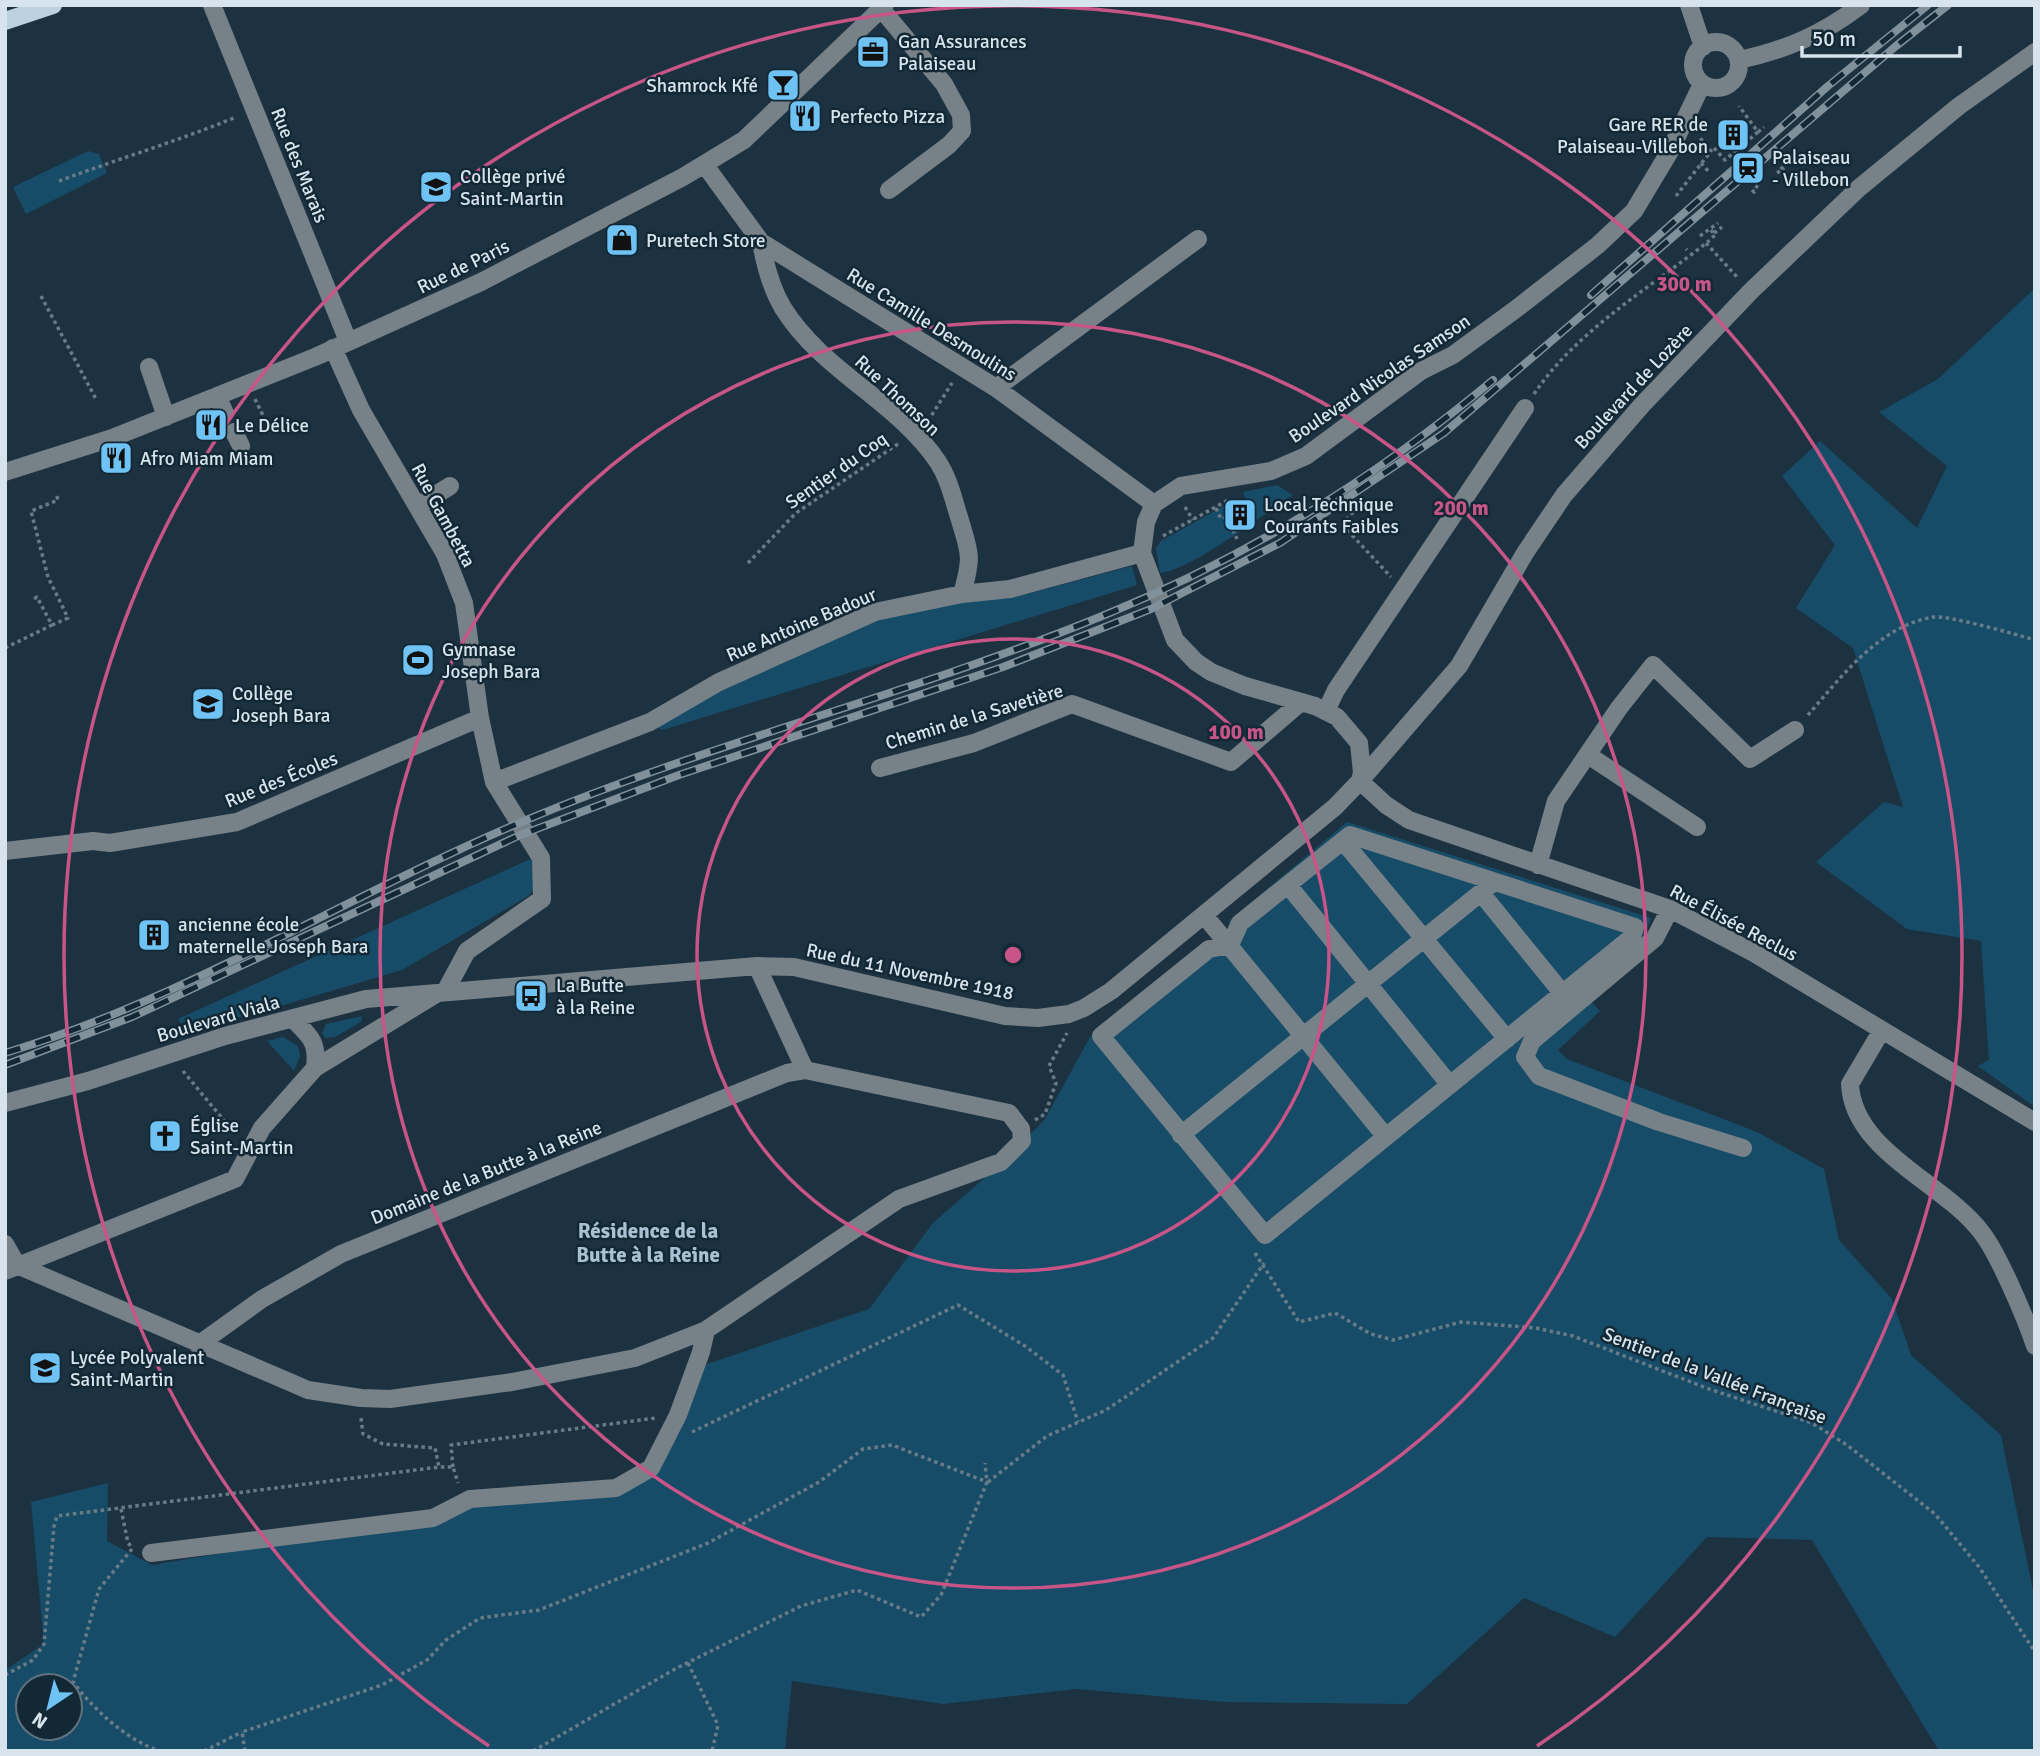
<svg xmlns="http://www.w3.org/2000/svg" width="2040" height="1756" font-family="Signika,sans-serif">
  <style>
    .green { fill: #174c68; fill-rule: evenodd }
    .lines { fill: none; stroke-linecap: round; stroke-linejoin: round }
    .path { stroke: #697b87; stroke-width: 3.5; stroke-dasharray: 3.5 3.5; stroke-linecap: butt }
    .minor { stroke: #768188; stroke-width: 18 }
    .major { stroke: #bcd2e0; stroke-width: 18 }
    .rail-casing { stroke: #80919c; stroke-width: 8 }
    .rail { stroke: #132835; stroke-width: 5; stroke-dasharray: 16; stroke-linecap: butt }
    .ring { fill: none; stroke: #c85587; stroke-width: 3.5 }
    .labels { text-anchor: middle; stroke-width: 5; stroke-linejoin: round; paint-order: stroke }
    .poi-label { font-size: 19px; fill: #d7e4ed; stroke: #132835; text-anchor: start }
    .street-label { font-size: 19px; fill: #d7e4ed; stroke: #132835 }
    .neighbourhood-label { font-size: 21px; font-weight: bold; fill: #a8c2d3; stroke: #132835 }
    .centre { fill: #c85587; stroke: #132835; stroke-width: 3.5 }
    .ring-label { font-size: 21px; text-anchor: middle; font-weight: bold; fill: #c85587; stroke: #132835; stroke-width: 5; stroke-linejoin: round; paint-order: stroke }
  </style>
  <rect width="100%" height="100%" fill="#1d3240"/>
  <!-- green -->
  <path class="green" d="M88,151L99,154L107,173L26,214L13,187Z
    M2035,288V1107L1978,1066L1989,1060L1981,941L1907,929L1816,862L1884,802L1903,807L1853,648L1796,608L1835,545L1782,476L1820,441L1917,528L1947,466L1879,412L1938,379Z
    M1277,485L1293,495C1260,516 1195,568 1160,573L1156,548L1161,541L1229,503L1231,509L1225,513L1229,527L1253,520L1243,492Z
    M1132,566L1137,585L662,730L654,726L718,687L879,618L960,601L1031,593Z
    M1347,822L1651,918L1642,943L1582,992L1600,1011L1558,1050L1567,1059L1757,1132L1824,1169L1839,1240L1892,1299L1911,1355L2001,1435L2035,1600V1751H1939L1812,1540L1707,1537L1615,1637L1524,1598L1407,1704L1226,1702L1076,1689L943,1704L792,1681L785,1751H5V1670L44,1644L31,1502L108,1483L107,1541L152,1565L433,1518L470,1499L616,1488L662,1450L707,1364L869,1309L933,1223L1013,1153L1045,1119L1090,1037L1205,941L1207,943L1228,933L1229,921ZM28,1686H70V1728H28Z
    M535,857V887L530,895L402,970L253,1014L186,1029L178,1019Z
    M362,1016L361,1022L335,1037L325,1038L322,1033L326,1024Z
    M283,1037L298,1046L300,1056L294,1071L267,1041Z"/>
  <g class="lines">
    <!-- path -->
    <path class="path" d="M1758,132L1764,127
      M1714,148L1725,160L1758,132L1739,106
      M1701,163L1709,172
      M1777,173L1783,169L1779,165
      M59,181C118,159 178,141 236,117
      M1752,190L1754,192L1758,184
      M1676,196L1711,151L1699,137
      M1714,233L1722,227
      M1700,236L1718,223
      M1706,243L1737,277
      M1686,249L1687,250
      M41,296L97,401
      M1534,394C1577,330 1650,288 1710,240L1715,235L1711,230
      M255,399L271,432
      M928,421L952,383
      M1185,507L1193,520
      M1216,508L1221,519L1227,517
      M1353,512L1345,521L1351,534L1391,577
      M1227,517L1237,539
      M1163,536L1230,499
      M748,563L796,513L898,444
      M52,625L68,618L48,577L31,511L58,500L56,493
      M5,648L52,625L37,597L32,600
      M1808,715C1841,677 1880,625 1934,617C1948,615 2018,635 2035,640
      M183,1071L236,1135
      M1035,1120L1045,1114L1056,1083L1049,1066L1067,1033
      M1255,1253L1299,1322L1335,1313L1371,1334L1393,1340L1461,1322L1536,1328L1573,1336L1709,1389L1812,1423L1847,1445L1935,1514L1979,1567L2035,1652
      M361,1418L363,1434L383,1444L435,1448L439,1467
      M692,1432L958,1305L1025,1346L1063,1375L1078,1422
      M453,1467L451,1445L656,1418
      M988,1482L1047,1436L1106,1410L1213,1338L1264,1263
      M121,1509L128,1543L132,1547
      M132,1549L99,1589L73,1682C93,1709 128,1741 160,1751
      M688,1663L718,1725L712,1751
      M5,1675L33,1660L44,1644L54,1526L57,1516L439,1467H453L458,1483
      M204,1751L242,1732
      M245,1751L242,1732L382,1685L427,1660L446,1640L480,1618L539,1610L708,1543L819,1482L863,1449L892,1445L987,1482
      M533,1751L675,1669L801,1606L857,1590L921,1617L941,1595L987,1482L985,1463"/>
    <!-- minor -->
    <path class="minor" d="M212,5L348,341
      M878,5L944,84L961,115L962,131L949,145L889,190
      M1689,5L1703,47
      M1693 65a23 23 0 1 1 46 0a23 23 0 1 1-46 0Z
      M2035,52L1959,106L1859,188L1751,291L1642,405L1564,495L1525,553L1459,666L1360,781L1386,805L1409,820L1670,909L1754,953L2035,1122
      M1739,60C1786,50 1823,34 1861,5
      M704,164L761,242L996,388L1154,504
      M761,242C765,265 771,288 783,308C822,371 897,401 938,462C949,479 953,498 959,517C970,554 973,555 962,594
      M333,348L361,410L445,554L464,603L480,718L494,782L541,858L542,899L467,951L446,990
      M149,367L166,417
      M996,388L1198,239
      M217,396L225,413
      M234,432L241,446
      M5,472L112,438L315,357L481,282L683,177L744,140L885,5
      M418,506L450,486
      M1326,711L1336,690L1525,408
      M1588,755L1697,827
      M880,768L974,743L1072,704L1231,762L1301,702
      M494,782L650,722L719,682L875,612L962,594L1010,589L1142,553
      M1350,835L1635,927L1632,937L1265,1235L1101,1036L1209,949L1230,945L1240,923Z
      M1343,841L1507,1039
      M5,851L93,841L110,843L237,822L480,718
      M1538,865L1556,801L1619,708L1653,665L1750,759L1795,730
      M1288,885L1450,1085
      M1481,893L1563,994
      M1670,909L1655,938L1532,1041L1525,1057L1539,1076L1659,1122L1743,1148
      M1204,915L1386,1137
      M293,1019C311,1037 318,1042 315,1068
      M1882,1030L1850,1084C1853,1152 1945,1183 1982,1233C1999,1255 2026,1319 2035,1346
      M5,1103L88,1081L225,1036L366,999L757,966L794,967L1005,1016L1038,1018L1069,1014L1084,1008L1111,991L1335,807L1360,781L1362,773L1359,743L1337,717L1315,706L1245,686L1211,672L1196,662L1175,640L1142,553L1146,522L1154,504L1181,486L1271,471L1306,456L1421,371L1453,355L1516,309L1598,245L1634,211L1670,151L1702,84
      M1181,1135L1494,882
      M5,1244L17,1265
      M17,1265L308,1390L361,1398L390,1399L512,1382L635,1358L706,1330L899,1199L1001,1162L1022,1141L1021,1129L1009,1113L805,1070L757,966
      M5,1271L235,1179L262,1128L315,1068L436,994
      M198,1345L262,1299L341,1254L787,1073L805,1070
      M151,1553L433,1518L470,1499L616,1488L651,1468L678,1415L701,1352L706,1330"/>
    <!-- major -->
    <path class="major" d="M5,21L53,5"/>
    <defs>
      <path id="rail" d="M1591,295L1828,86L1928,5
        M5,1053C187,998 350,894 524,821C715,741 916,693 1107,614C1247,557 1377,477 1493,380
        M5,1065L132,1017L518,836L679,775L1003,667L1151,609L1280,543L1444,433L1896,46L1948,5"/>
    </defs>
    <!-- rail casing -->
    <use href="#rail" class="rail-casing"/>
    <!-- rail -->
    <use href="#rail" class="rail"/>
  </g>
  <!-- distance rings -->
  <g class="ring">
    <circle cx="1013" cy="955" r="316"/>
    <circle cx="1013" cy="955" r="633"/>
    <path d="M489 1746A949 949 0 1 1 1537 1746"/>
  </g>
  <!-- icons -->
  <defs>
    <symbol id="office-square" viewBox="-11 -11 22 22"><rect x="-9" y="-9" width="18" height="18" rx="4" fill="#6fc2f4" stroke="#132835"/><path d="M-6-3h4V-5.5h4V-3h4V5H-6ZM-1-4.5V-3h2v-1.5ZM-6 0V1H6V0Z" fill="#111"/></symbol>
    <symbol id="bar-square" viewBox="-11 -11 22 22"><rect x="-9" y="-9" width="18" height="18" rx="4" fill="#6fc2f4" stroke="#132835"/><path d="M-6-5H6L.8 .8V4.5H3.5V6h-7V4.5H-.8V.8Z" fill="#111"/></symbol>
    <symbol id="restaurant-square" viewBox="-11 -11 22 22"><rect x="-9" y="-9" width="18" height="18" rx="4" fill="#6fc2f4" stroke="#132835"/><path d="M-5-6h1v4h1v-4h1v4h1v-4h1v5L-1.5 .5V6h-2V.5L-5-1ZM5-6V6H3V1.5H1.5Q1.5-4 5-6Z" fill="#111"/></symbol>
    <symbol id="building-square" viewBox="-11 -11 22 22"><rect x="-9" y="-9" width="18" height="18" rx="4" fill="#6fc2f4" stroke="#132835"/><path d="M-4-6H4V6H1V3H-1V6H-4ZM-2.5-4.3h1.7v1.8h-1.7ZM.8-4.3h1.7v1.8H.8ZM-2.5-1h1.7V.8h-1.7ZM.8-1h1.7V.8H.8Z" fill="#111"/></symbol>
    <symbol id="station-square" viewBox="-11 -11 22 22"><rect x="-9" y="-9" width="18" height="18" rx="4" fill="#6fc2f4" stroke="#132835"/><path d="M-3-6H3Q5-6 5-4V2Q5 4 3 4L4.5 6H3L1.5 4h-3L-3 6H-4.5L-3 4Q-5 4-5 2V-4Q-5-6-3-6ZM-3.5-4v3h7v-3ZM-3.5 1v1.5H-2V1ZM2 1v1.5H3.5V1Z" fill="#111"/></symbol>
    <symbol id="school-square" viewBox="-11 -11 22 22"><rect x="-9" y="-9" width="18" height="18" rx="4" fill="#6fc2f4" stroke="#132835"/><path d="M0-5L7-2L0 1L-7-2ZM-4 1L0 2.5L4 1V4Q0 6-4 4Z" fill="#111"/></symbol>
    <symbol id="shop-square" viewBox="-11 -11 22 22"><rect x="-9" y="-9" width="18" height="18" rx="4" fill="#6fc2f4" stroke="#132835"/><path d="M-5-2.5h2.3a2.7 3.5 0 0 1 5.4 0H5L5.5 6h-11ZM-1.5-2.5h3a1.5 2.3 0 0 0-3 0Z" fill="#111"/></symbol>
    <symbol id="stadium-square" viewBox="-11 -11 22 22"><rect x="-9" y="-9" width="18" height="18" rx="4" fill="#6fc2f4" stroke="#132835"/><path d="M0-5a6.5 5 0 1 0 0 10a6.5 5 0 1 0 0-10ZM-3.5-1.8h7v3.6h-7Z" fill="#111"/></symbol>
    <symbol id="bus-square" viewBox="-11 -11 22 22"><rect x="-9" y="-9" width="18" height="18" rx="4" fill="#6fc2f4" stroke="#132835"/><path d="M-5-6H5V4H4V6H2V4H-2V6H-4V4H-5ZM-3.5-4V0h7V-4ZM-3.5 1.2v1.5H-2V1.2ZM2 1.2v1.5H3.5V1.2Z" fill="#111"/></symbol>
    <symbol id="church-square" viewBox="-11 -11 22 22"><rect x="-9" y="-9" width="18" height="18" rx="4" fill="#6fc2f4" stroke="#132835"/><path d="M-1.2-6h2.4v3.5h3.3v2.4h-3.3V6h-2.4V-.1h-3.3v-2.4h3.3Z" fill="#111"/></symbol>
  </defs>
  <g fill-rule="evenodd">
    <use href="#office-square" x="854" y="33" width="38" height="38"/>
    <use href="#bar-square" x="764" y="66" width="38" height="38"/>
    <use href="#restaurant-square" x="786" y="97" width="38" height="38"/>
    <use href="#building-square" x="1714" y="116" width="38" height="38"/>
    <use href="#station-square" x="1729" y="149" width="38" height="38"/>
    <use href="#school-square" x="417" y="168" width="38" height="38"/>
    <use href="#shop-square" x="603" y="221" width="38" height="38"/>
    <use href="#restaurant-square" x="192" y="406" width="38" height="38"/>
    <use href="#restaurant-square" x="97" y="439" width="38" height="38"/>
    <use href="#building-square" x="1221" y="496" width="38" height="38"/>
    <use href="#stadium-square" x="399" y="641" width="38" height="38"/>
    <use href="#school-square" x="189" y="685" width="38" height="38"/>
    <use href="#building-square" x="135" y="916" width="38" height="38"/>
    <use href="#bus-square" x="512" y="977" width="38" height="38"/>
    <use href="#church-square" x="146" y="1117" width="38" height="38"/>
    <use href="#school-square" x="26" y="1349" width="38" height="38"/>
  </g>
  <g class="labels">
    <!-- poi labels -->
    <g class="poi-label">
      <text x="898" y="48">Gan Assurances<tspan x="898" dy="22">Palaiseau</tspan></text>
      <text x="758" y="92" text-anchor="end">Shamrock Kfé</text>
      <text x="830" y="123">Perfecto Pizza</text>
      <text x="1708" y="131" text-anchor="end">Gare RER de<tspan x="1708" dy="22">Palaiseau-Villebon</tspan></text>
      <text x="1772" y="164">Palaiseau<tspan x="1772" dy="22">- Villebon</tspan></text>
      <text x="460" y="183">Collège privé<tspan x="460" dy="22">Saint-Martin</tspan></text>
      <text x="646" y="247">Puretech Store</text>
      <text x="235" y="432">Le Délice</text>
      <text x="140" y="465">Afro Miam Miam</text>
      <text x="1264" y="511">Local Technique<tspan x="1264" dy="22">Courants Faibles</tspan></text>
      <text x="442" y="656">Gymnase<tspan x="442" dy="22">Joseph Bara</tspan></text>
      <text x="232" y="700">Collège<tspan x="232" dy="22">Joseph Bara</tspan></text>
      <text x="178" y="931">ancienne école<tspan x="178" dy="22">maternelle Joseph Bara</tspan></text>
      <text x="556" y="992">La Butte<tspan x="556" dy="22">à la Reine</tspan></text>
      <text x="190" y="1132">Église<tspan x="190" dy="22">Saint-Martin</tspan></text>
      <text x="70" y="1364">Lycée Polyvalent<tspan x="70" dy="22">Saint-Martin</tspan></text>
    </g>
    <!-- street labels -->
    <g class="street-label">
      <text transform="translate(300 165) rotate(68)" y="7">Rue des Marais</text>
      <text transform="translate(463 266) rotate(-26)" y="7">Rue de Paris</text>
      <text transform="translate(932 324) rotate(32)" y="7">Rue Camille Desmoulins</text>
      <text transform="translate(1379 378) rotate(-34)" y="7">Boulevard Nicolas Samson</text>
      <text transform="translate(1633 386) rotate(-47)" y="7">Boulevard de Lozère</text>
      <text transform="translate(898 395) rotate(43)" y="7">Rue Thomson</text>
      <text transform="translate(836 470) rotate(-35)" y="7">Sentier du Coq</text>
      <text transform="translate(444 515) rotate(62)" y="7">Rue Gambetta</text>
      <text transform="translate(801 624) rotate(-23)" y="7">Rue Antoine Badour</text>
      <text transform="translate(974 716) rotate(-17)" y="7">Chemin de la Savetière</text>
      <text transform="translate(281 779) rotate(-22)" y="7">Rue des Écoles</text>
      <text transform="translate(1734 922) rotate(28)" y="7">Rue Élisée Reclus</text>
      <text transform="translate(910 971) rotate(12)" y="7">Rue du 11 Novembre 1918</text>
      <text transform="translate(218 1018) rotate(-16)" y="7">Boulevard Viala</text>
      <text transform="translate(486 1172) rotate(-22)" y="7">Domaine de la Butte à la Reine</text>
      <text transform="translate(1715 1375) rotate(21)" y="7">Sentier de la Vallée Française</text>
    </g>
    <!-- neighbourhood labels -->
    <g class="neighbourhood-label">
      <text x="648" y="1238">Résidence de la<tspan x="648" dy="24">Butte à la Reine</tspan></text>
    </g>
  </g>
  <circle cx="1013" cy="955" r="10" class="centre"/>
  <g class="ring-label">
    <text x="1684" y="291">300 m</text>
    <text x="1461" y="515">200 m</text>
    <text x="1236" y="739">100 m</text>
  </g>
  <!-- border -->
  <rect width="2040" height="1756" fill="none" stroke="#d7e4ed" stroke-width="14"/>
  <!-- north arrow -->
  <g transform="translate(49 1707) rotate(215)"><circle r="33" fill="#132835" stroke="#61737f" stroke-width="2"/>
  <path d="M0-5L12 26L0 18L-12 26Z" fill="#6fc2f4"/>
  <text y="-10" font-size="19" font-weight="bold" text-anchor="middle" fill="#d7e4ed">N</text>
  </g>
  <!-- scale -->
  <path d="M1802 46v10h158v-10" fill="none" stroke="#d7e4ed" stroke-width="3.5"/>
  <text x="1812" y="46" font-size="21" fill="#d7e4ed" stroke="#132835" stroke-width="5" paint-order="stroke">50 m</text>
</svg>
